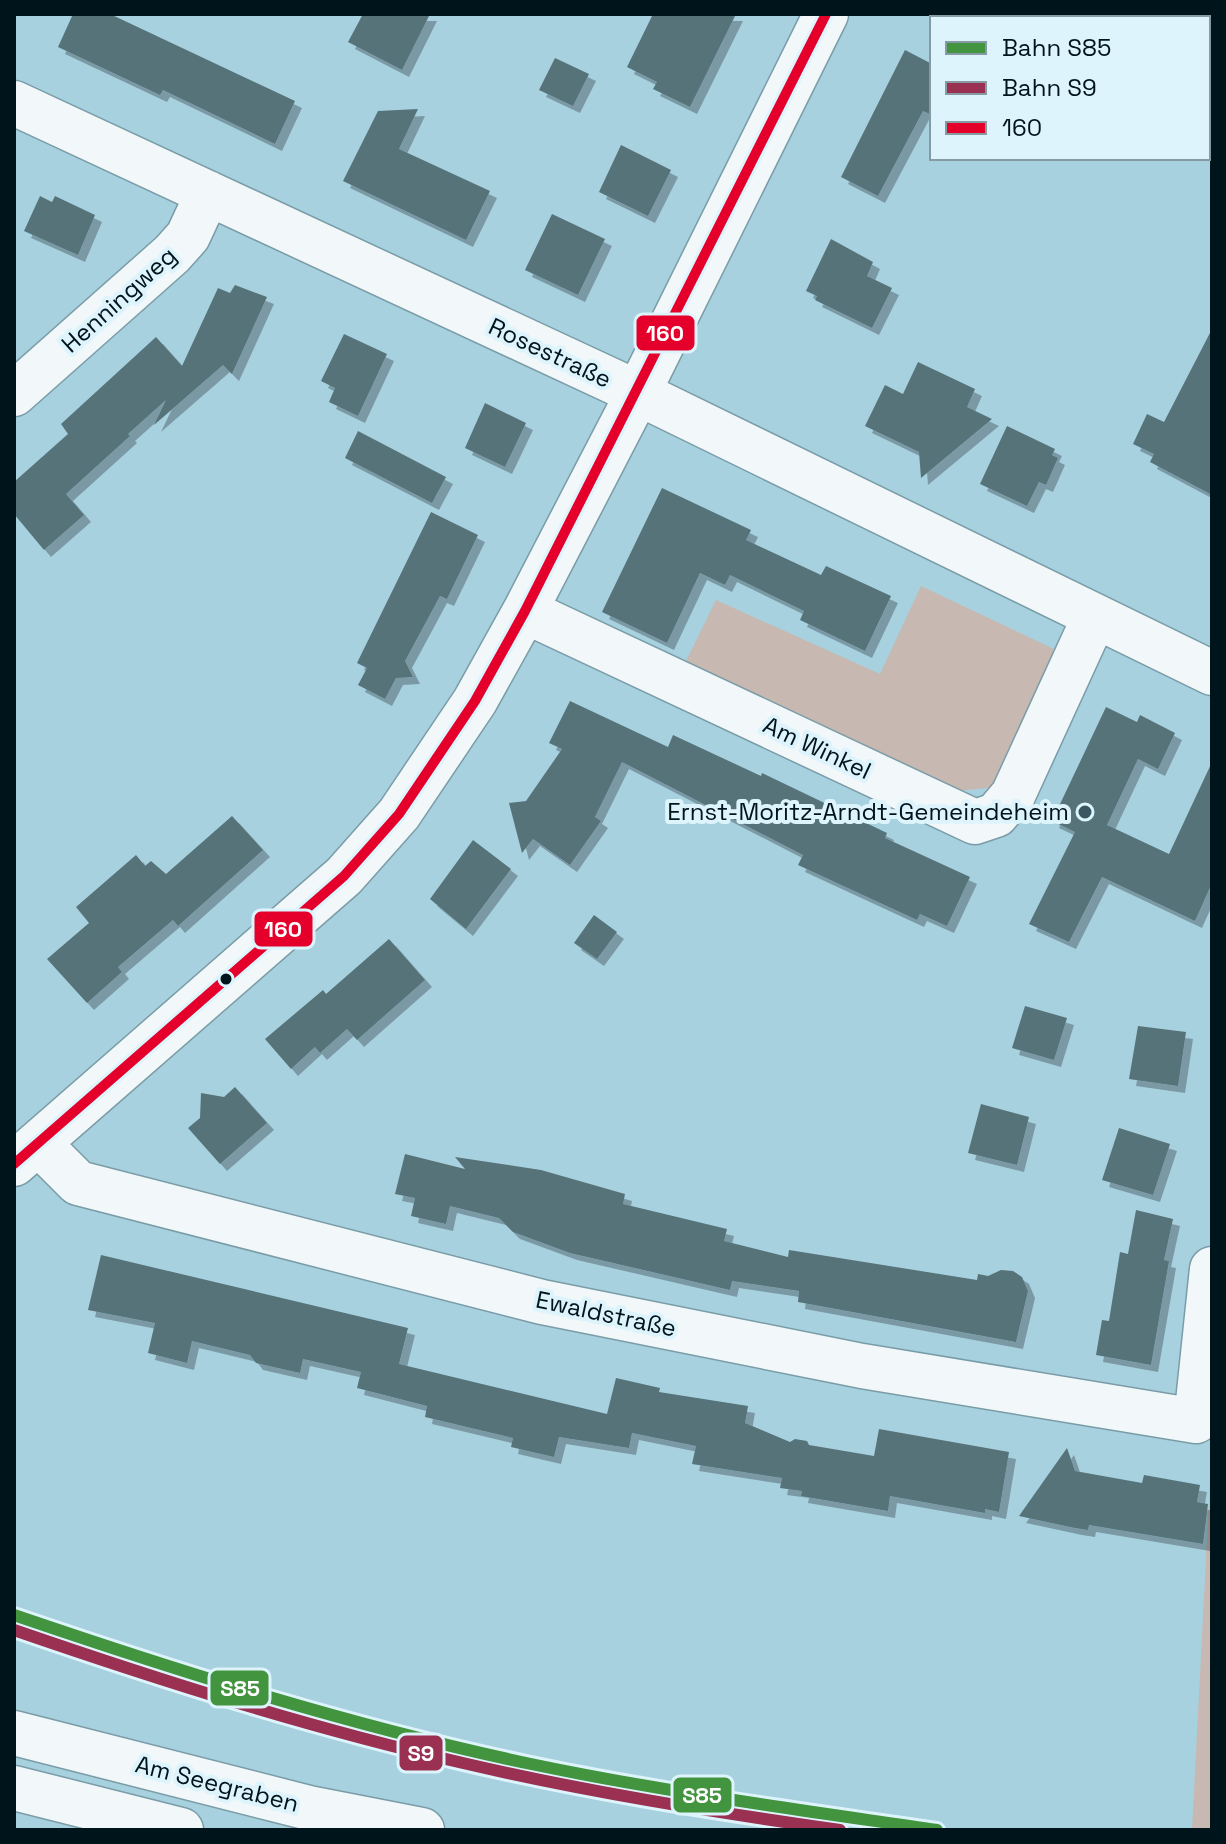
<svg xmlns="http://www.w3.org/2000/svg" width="1226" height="1844" font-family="'Space Grotesk',sans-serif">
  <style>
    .green { fill: #c7b8b1 }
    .building { fill: #56737a; filter: url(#shadow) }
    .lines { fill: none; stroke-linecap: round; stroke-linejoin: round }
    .minor-casing { stroke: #7a9ca7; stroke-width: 47 }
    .major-casing { stroke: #7a9ca7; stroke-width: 47 }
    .minor { stroke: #f2f8fa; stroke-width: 44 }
    .major { stroke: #f2f8fa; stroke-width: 44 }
    .bus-1-casing { stroke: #def4fc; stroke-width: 16 }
    .bus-1 { stroke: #e4002b; stroke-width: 10 }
    .rail-1-casing { stroke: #def4fc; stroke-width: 18 }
    .rail-2-casing { stroke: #def4fc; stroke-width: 18 }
    .rail-1 { stroke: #42943e; stroke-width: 12 }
    .rail-2 { stroke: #9a3052; stroke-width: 12 }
    .poi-dot { fill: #3a5660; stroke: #def4fc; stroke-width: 3 }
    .bus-dot { fill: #00141c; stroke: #def4fc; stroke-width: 3 }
    .labels { text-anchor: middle; stroke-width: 8; stroke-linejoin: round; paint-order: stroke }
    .street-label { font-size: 24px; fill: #00141c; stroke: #def4fc }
    .poi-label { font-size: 24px; fill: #00141c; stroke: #def4fc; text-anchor: end }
    .line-badge { stroke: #def4fc; stroke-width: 3 }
    .badge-label { font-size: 22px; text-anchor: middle; font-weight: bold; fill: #fff }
  </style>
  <defs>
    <filter id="shadow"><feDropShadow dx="7" dy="7" stdDeviation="0" flood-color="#0004"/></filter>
  </defs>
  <rect width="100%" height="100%" fill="#a7d1df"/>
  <!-- green -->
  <path class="green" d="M921,586L1058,651L996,787L958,791L681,671L716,600L880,674Z
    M1212,1443V1830H1192Z"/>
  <!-- building -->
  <path class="building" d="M73,14H110L295,101L275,144L163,90L160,95L58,47Z
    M363,14H430L402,70L348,42Z
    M653,14H736L690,107L653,89L657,82L627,67Z
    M905,50L932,64V115L923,111L878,196L841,177Z
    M555,58L589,74L573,106L539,90Z
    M418,109L399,149L490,191L466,240L343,181L378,111Z
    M621,145L671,170L648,216L599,192Z
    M40,196L52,202L55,196L95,215L78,255L24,231Z
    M552,214L605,239L578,295L525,270Z
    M831,239L873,262L867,276L892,288L872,328L815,300L817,296L806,291Z
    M235,285L267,297L232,374L223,365L154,425L166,400L128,434L130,436L66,494L84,515L44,550L14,514V482L68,434L61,424L156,337L182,366L218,288L230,293Z
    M1212,329V495L1150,462L1154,454L1133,444L1147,414L1164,422Z
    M344,334L387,354L358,416L329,402L335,388L321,381Z
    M918,362L975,389L967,407L992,419L921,478L919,452L865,426L885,385L903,394Z
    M485,403L526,423L505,467L465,448Z
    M1007,426L1055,449L1052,455L1058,458L1046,485L1039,482L1027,506L980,484Z
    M358,431L446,477L432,503L345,458Z
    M662,488L751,530L746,540L821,575L826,566L891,596L865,651L800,620L804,611L730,575L725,585L700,573L667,643L602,612Z
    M431,512L478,535L447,599L440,596L405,661L413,677L396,678L385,699L358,685L367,668L357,663Z
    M570,701L668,747L673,735L761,776L762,773L887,833L885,838L970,877L947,926L920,914L917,920L798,865L803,855L622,762L595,817L601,821L570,865L533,839L522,853L509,803L526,801L562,749L549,743Z
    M1106,707L1137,722L1140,715L1175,733L1158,769L1138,759L1107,825L1169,854L1212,762V883L1195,921L1102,877L1069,942L1029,924L1075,832L1052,821Z
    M232,816L263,850L178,926L173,920L118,967L122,972L87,1003L47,959L89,923L76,907L136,855L145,866L151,861L166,874Z
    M473,840L511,869L466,929L430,899Z
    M594,915L617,932L597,959L574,943Z
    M389,939L425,980L357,1040L347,1029L320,1053L315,1047L291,1069L265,1039L323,990L326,994Z
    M1025,1006L1067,1018L1054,1060L1012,1048Z
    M1138,1026L1186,1032L1178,1086L1129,1079Z
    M235,1087L267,1123L220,1164L188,1128L200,1118L201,1093L224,1097Z
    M981,1104L1029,1117L1017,1165L968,1153Z
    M1119,1128L1170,1144L1153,1195L1102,1180Z
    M405,1154L465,1169L455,1157L541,1170L625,1194L623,1204L727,1229L724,1241L788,1257L789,1250L977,1280L978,1274L988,1276L1001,1270L1013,1271L1022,1277L1028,1291L1016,1342L798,1302L799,1291L732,1281L730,1290L570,1253L513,1232L499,1218L450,1206L446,1224L411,1216L415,1198L395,1194Z
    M1136,1210L1173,1219L1164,1260L1169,1261L1151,1365L1096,1355L1102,1320L1109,1321L1120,1252L1128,1254Z
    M101,1255L408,1328L399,1364L607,1414L616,1378L660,1388L659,1392L748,1406L745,1423L790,1442L795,1439L807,1441L809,1445L874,1456L879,1429L1009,1452L999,1512L985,1509V1513L890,1496L888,1511L801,1496L802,1491L780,1488L782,1478L692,1464L696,1446L632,1433L629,1448L559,1437L554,1457L511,1447L513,1438L425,1417L427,1406L357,1388L361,1372L303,1359L300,1373L256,1363L250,1355L192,1341L187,1363L148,1353L155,1323L88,1310Z
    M1067,1448L1075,1471L1142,1483L1144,1475L1200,1485L1197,1502L1208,1504L1203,1544L1089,1525L1088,1530L1075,1528L1019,1516Z"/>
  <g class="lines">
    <defs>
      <path id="minor" d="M14,103L638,393L1212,673
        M14,394L172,254L188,236L208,193
        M525,611L975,822L996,815L1013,795L1095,616
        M39,1144L78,1183L542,1302L862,1366L1196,1421L1212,1269
        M14,1164L344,876L399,814L475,701L525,611L638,393L826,14"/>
      <path id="major" d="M14,1733L309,1808L422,1830
        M14,1788L181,1830"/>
    </defs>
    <!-- minor casing -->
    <use href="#minor" class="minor-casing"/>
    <!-- major casing -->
    <use href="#major" class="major-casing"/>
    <!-- minor -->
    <use href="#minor" class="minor"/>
    <!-- major -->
    <use href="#major" class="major"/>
    <defs>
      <path id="bus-1" d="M14,1164L344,876L399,814L475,701L525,611L826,14"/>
    </defs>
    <!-- bus-1 casing -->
    <use href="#bus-1" class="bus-1-casing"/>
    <!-- bus-1 -->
    <use href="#bus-1" class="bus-1"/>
    <defs>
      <path id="rail-1" d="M14,1615C184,1673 355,1727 531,1764C665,1792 801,1810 937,1830"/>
      <path id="rail-2" d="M14,1630C162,1681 310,1728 463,1763C587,1792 713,1812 840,1830"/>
    </defs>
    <!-- rail-1 casing -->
    <use href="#rail-1" class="rail-1-casing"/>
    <!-- rail-2 casing -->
    <use href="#rail-2" class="rail-2-casing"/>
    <!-- rail-1 -->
    <use href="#rail-1" class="rail-1"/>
    <!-- rail-2 -->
    <use href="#rail-2" class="rail-2"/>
  </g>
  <!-- markers -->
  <circle class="poi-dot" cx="1085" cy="812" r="8"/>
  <circle class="bus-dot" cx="226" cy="979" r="7"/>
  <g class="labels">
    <!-- street labels -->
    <g class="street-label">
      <text transform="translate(119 300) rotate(-42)" y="8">Henningweg</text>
      <text transform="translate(550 353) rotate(25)" y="8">Rosestraße</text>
      <text transform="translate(817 748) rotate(25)" y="8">Am Winkel</text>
      <text transform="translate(606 1314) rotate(12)" y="8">Ewaldstraße</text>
      <text transform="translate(217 1784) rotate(14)" y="8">Am Seegraben</text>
    </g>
    <!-- poi labels -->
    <g class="poi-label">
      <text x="1069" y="820">Ernst-Moritz-Arndt-Gemeindeheim</text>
    </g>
  </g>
  <g class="line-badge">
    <rect x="635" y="314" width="61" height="38" rx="8" fill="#e4002b"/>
    <rect x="253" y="910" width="61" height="38" rx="8" fill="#e4002b"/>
    <rect x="209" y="1669" width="61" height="38" rx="8" fill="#42943e"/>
    <rect x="398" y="1734" width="46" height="38" rx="8" fill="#9a3052"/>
    <rect x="672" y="1776" width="61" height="38" rx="8" fill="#42943e"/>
  </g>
  <g class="badge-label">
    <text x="665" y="341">160</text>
    <text x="283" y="937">160</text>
    <text x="240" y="1696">S85</text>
    <text x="421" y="1761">S9</text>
    <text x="702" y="1803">S85</text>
  </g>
  <!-- border -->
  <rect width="1226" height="1844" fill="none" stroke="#00141c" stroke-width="32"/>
  <!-- legend -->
  <rect x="930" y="16" width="280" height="144" fill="#def4fc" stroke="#859aa2" stroke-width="2"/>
  <rect x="946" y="42" width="40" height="12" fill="#42943e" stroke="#859aa2" stroke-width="2"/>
  <text x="1002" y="56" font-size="24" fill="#00141c">Bahn S85</text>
  <rect x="946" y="82" width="40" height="12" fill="#9a3052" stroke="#859aa2" stroke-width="2"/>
  <text x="1002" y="96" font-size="24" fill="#00141c">Bahn S9</text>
  <rect x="946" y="122" width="40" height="12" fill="#e4002b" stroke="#859aa2" stroke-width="2"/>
  <text x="1002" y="136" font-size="24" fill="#00141c">160</text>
</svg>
